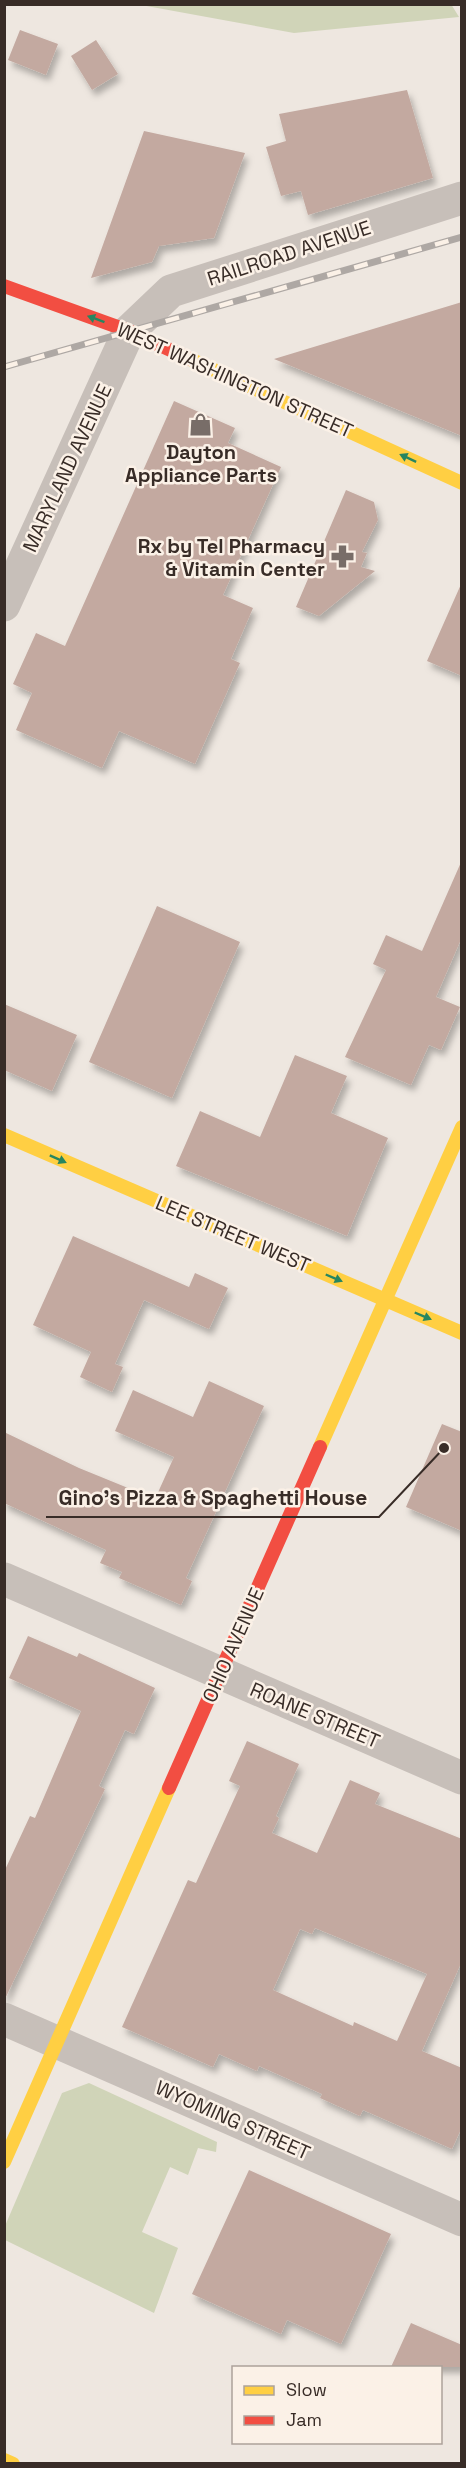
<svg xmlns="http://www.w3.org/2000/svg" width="466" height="2468" font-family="'Space Grotesk',sans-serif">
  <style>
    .green { fill: #d0d4b8 }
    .building { fill: #c3a9a0; fill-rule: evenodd; filter: url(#shadow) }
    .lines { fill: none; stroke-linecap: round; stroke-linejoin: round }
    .street { stroke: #c7bfb9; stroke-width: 33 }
    .slow { stroke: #ffcf43; stroke-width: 14 }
    .jam { stroke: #f24e42; stroke-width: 14 }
    .rail-casing { stroke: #aea8a4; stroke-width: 7 }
    .rail { stroke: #fbf1e7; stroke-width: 4.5; stroke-dasharray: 14; stroke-linecap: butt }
    .oneway { fill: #278660 }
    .labels { text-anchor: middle; stroke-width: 5; stroke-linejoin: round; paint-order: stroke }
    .street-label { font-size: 20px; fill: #382c27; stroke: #fbf1e7 }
    .poi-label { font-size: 20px; font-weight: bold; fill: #382c27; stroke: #fbf1e7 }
    .leader { fill: none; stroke: #382c27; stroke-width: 2 }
    .callout-dot { fill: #382c27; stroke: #fbf1e7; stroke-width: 2 }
    .callout-label { font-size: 21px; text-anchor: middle; font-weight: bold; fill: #382c27; stroke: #fbf1e7; stroke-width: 5; stroke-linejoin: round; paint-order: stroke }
  </style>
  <defs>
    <filter id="shadow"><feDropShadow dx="3.5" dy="6" stdDeviation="3" flood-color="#0004"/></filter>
  </defs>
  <rect width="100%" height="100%" fill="#eee7e0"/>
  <!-- green -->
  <path class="green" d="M451,4L459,17L294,33L141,5Z
    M89,2083L217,2142L216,2152L198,2148L188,2175L170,2167L142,2232L178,2248L154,2313L5,2240V2226L62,2093Z"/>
  <!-- building -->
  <path class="building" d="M20,30L58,44L46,75L8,60Z
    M96,40L118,74L92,90L71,56Z
    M407,90L433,178L308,215L301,191L281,196L266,147L286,141L279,114Z
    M144,131L245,153L214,238L159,246L152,262L91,278Z
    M462,302V436L274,359Z
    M174,401L235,428L228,443L281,467L223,595L253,608L231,659L240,663L195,764L119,731L102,768L16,730L32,693L13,684L36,633L65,646Z
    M346,490L374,502L378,520L362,552L367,553L361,567L375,571L319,616L296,607Z
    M462,582V676L427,661Z
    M462,860V937L436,997L460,1007L441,1050L429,1045L411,1085L345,1057L386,970L373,964L386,935L422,951Z
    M157,906L240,942L172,1098L89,1062Z
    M4,1004L77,1035L52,1091L4,1070Z
    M295,1055L347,1076L331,1113L388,1138L347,1236L176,1166L200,1111L260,1137Z
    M73,1236L189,1287L195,1273L228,1288L209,1329L144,1300L115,1364L123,1367L112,1392L80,1377L91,1352L33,1325Z
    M209,1381L264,1406L186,1578L192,1581L181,1605L119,1578L122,1572L100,1563L106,1550L4,1503V1432L79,1468L155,1499L174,1457L115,1431L133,1390L193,1417Z
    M442,1424L462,1432V1531L406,1507Z
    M28,1636L77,1657L79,1653L155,1688L134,1734L125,1730L99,1786L105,1789L4,2001V1872L30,1816L35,1818L81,1711L9,1678Z
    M247,1741L299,1764L276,1816L279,1818L272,1833L317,1853L350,1780L380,1793L375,1804L462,1839V1961L422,2051L462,2068V2127L452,2149L363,2110L360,2116L320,2098L322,2094L259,2066L257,2071L219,2054L213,2067L122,2027L188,1880L196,1883L240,1786L229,1781ZM315,1928L427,1974L397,2041L354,2022L353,2026L273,1990L300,1929L312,1934Z
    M249,2170L391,2234L341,2344L287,2320L281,2334L192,2294Z
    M411,2323L462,2345V2367H391Z"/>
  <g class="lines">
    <!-- street -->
    <path class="street" d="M4,605L129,331L171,291L462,198
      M4,1579L462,1778
      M4,2019L462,2220"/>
    <!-- slow -->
    <path class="slow" d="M190,359L462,483
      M4,1135L462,1333
      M320,1447L462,1127
      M4,2162L169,1788
      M4,2460L13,2464"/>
    <!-- jam -->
    <path class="jam" d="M4,286L129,331L190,359
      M169,1788L320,1447"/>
    <defs>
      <path id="rail" d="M4,367L462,237"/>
    </defs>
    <!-- rail casing -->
    <use href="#rail" class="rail-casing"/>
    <!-- rail -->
    <use href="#rail" class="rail"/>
  </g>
  <!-- one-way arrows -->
  <defs><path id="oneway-solid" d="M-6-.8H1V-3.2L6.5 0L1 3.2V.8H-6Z" transform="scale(1.5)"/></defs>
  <g class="oneway">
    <use href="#oneway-solid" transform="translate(96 319) rotate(-160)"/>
    <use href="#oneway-solid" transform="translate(408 458) rotate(-155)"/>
    <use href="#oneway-solid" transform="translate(58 1159) rotate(24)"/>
    <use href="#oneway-solid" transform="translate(334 1278) rotate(23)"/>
    <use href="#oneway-solid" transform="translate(423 1316) rotate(23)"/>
  </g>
  <!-- icons -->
  <defs>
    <symbol id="shop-bare" viewBox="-9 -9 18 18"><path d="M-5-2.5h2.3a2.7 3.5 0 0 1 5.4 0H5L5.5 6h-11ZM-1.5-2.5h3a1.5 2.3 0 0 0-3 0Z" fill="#786d68" stroke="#fbf1e7" stroke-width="2.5" paint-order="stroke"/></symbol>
    <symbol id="pharmacy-bare" viewBox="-9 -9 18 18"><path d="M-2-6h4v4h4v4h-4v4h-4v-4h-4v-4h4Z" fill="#786d68" stroke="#fbf1e7" stroke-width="2.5" paint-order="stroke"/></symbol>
  </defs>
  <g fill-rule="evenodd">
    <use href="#shop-bare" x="184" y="408" width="33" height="33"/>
    <use href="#pharmacy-bare" x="326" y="540" width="33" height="33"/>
  </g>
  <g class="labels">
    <!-- street labels -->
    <g class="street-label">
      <text transform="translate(289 253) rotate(-18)" y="7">RAILROAD AVENUE</text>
      <text transform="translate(235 380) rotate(24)" y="7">WEST WASHINGTON STREET</text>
      <text transform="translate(67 468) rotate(-65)" y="7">MARYLAND AVENUE</text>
      <text transform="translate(233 1234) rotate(23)" y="7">LEE STREET WEST</text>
      <text transform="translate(233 1645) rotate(-66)" y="7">OHIO AVENUE</text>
      <text transform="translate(315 1715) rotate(23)" y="7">ROANE STREET</text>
      <text transform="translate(233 2120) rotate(24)" y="7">WYOMING STREET</text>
    </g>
    <!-- poi labels -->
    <g class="poi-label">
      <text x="201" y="459">Dayton<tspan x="201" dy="23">Appliance Parts</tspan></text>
      <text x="325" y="553" text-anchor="end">Rx by Tel Pharmacy<tspan x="325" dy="23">&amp; Vitamin Center</tspan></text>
    </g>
  </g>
  <!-- callouts -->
  <path class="leader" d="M444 1448L379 1517H46"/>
  <circle class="callout-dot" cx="444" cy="1448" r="6"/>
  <g class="callout-label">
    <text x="213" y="1505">Gino's Pizza &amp; Spaghetti House</text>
  </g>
  <!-- border -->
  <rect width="466" height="2468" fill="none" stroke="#382c27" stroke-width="12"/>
  <!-- legend -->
  <rect x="232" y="2366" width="210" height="78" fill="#fbf1e7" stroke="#ada29a" stroke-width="1.5"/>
  <rect x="244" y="2386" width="30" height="9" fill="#ffcf43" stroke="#ada29a" stroke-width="1.5"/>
  <text x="286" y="2396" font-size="18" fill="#382c27">Slow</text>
  <rect x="244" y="2416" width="30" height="9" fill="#f24e42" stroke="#ada29a" stroke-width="1.5"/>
  <text x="286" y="2426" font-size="18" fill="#382c27">Jam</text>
</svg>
